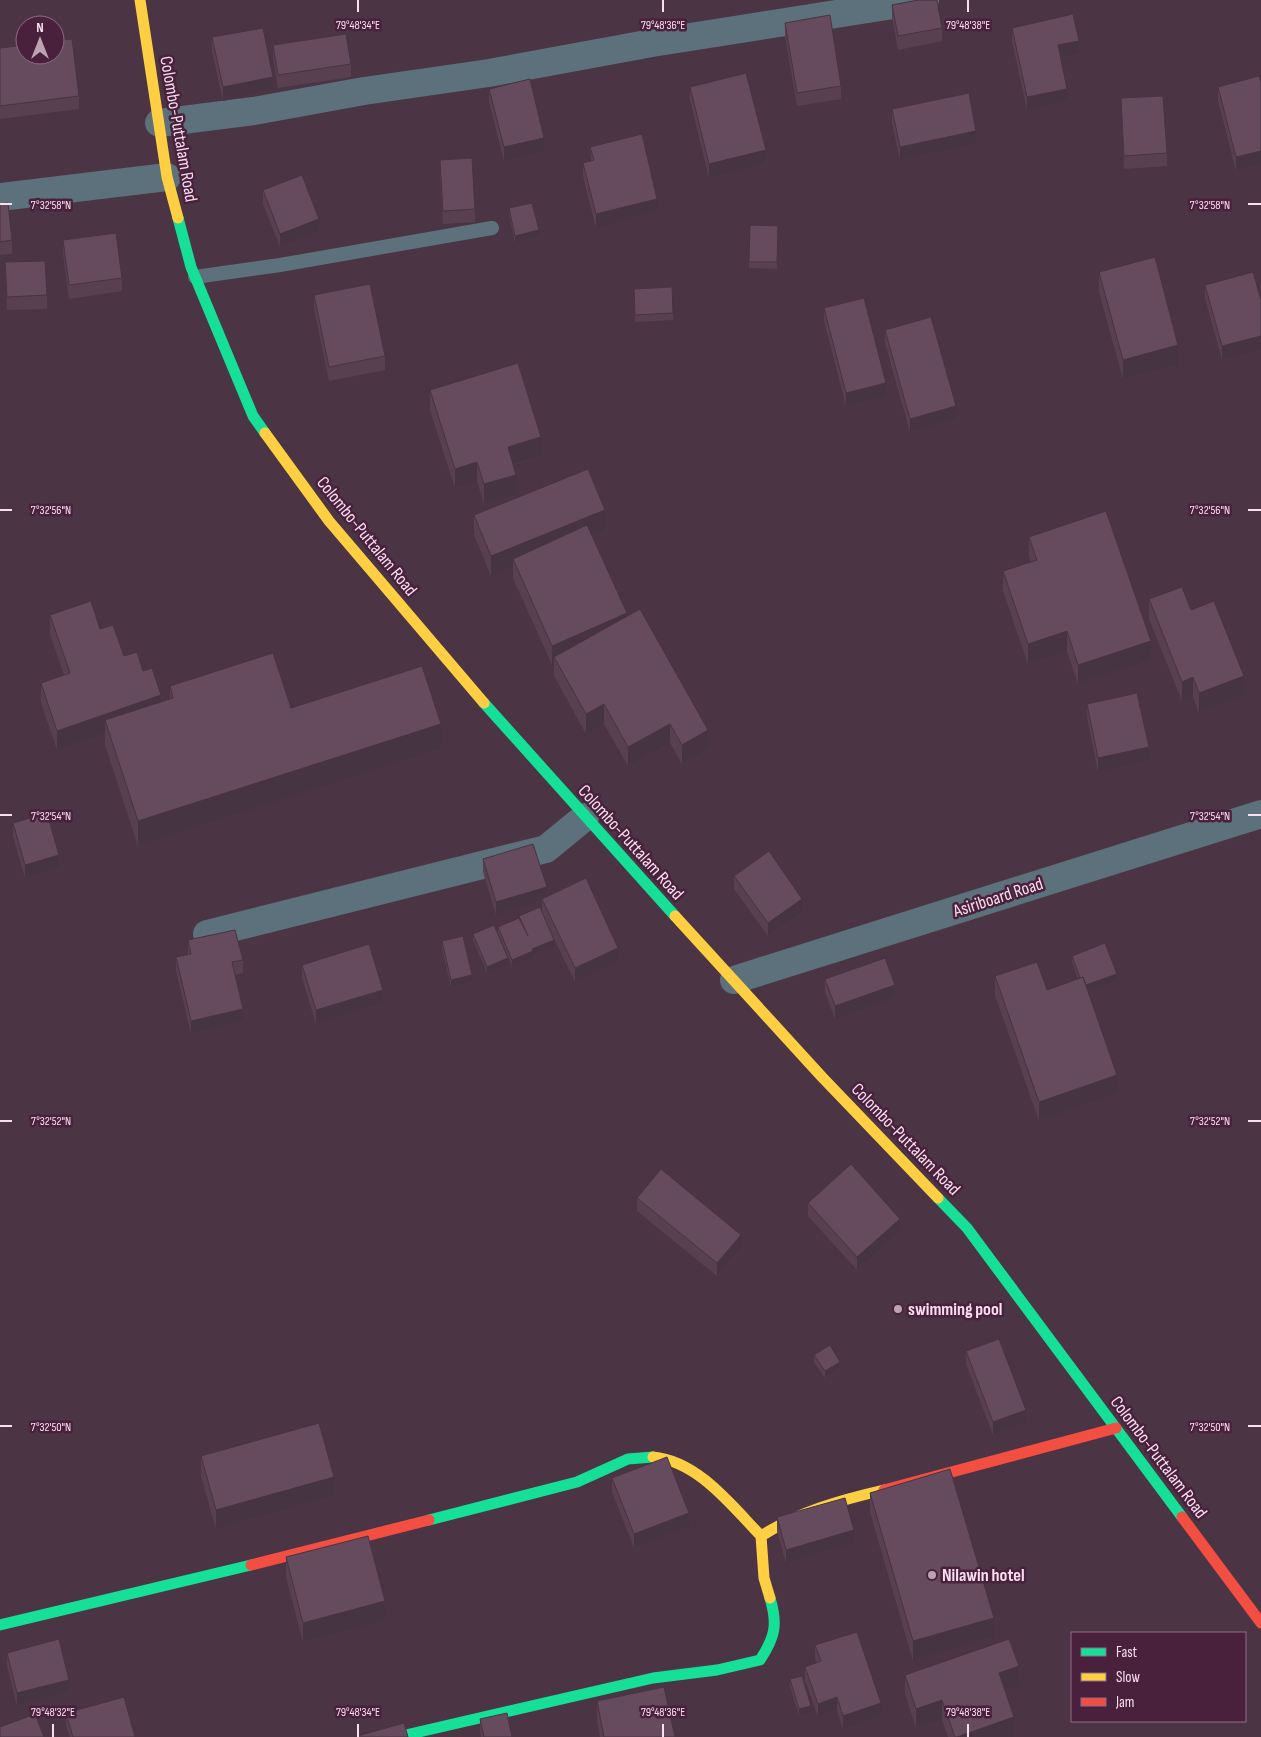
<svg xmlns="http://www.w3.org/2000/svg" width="1261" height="1737" font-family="'Sofia Sans Condensed',sans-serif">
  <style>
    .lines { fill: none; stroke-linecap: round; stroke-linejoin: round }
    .lane { stroke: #5c717b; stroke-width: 14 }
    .street { stroke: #5c717b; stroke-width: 28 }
    .fast { stroke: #16e098; stroke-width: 11 }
    .slow { stroke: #ffcf43; stroke-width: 11 }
    .jam { stroke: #f24e42; stroke-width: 11 }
    .wall { fill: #584051 }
    .shaded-wall { fill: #473442 }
    .building { fill: #664a5e; stroke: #473442 }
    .ticks { fill: none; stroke: #fadff0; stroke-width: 2 }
    .poi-dot { fill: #bda4b4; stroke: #49213d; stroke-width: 2 }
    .labels { text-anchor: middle; stroke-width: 5; stroke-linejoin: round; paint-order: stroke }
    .street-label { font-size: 18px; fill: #fadff0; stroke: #49213d }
    .poi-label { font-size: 18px; font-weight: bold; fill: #fadff0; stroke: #49213d; text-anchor: start }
    .ticks-label { font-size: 12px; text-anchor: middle; fill: #fadff0; stroke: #49213d; stroke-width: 5; stroke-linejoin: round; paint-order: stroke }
  </style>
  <rect width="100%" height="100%" fill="#4b3544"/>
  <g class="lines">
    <!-- lane -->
    <path class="lane" d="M195,277L280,265L492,228"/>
    <!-- street -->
    <path class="street" d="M159,123L254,111L364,91L489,73L652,43L925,0
      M0,197L167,177
      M207,934L546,849L585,817
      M734,980L1261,814"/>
    <!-- fast -->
    <path class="fast" d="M178,218L191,267L253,416L265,433
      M484,703L675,916
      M938,1198L967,1228L1182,1517
      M429,1520L577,1482L628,1459L653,1457
      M0,1625L251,1565
      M397,1737L653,1678L717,1670L760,1660C775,1637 778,1625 770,1598"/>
    <!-- slow -->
    <path class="slow" d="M140,0L167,177L178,218
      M265,433L329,521L484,703
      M675,916L822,1077L938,1198
      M653,1457C698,1461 732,1506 761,1536
      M770,1598L764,1578L761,1536C799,1512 840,1500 884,1490"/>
    <!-- jam -->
    <path class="jam" d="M884,1490L1116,1428
      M1182,1517L1261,1623
      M251,1565L429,1520"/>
  </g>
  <!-- wall -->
  <path class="wall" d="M892,5L942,28V41L898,50L892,18Z
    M785,23L841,86V99L797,106L785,36Z
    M1012,28L1079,54L1061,58L1067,102L1027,110L1012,41Z
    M212,37L273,90L223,101L212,51Z
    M273,45L351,64V77L278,88L273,58Z
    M0,48L79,96V109L0,119Z
    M1261,82V164L1236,171L1218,100V87Z
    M690,87L766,163L709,178L690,100Z
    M489,89L544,151L504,161L489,102Z
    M1121,98L1167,153V166L1124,169Z
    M892,109L976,144L900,160L892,123Z
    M590,147L657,212L596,228L583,176V163L591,161Z
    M440,160L475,209V222L443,224L440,173Z
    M263,190L319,232L280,247L263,204Z
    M0,204L12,240V254L0,255Z
    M509,208L539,237L515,243L509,215Z
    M778,226L777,269L749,268V262Z
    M63,240L122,278V291L69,299L63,254Z
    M5,262L47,295V309L7,310Z
    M1099,272L1178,365L1123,379L1099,292Z
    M1253,272L1222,360L1205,298V285Z
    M634,289L673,313V320L635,322Z
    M314,295L385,356V370L329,381L314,309Z
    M824,308L886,397L846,406L824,321Z
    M885,330L956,419L910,432L885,343Z
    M430,390L541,456L513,465L516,494L484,504L477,481L455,488L430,410Z
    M474,515L605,530L592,535L627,616L708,749L682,764L670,743L628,766L604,724L586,734L554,676V665H552L513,578V567L491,576L474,535Z
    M1029,537L1151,660L1078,684L1067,651L1028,664L1003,591V571L1031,562L1029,557Z
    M1149,599L1191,610L1244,695L1199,713L1193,697L1182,701L1149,619Z
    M50,615L100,629L124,656L143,671L161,702L170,699V686L291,708L441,749L138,846L105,745V734L57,750L41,703V683L64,675L50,634Z
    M1087,704L1149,761L1098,772L1087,717Z
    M13,823L59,868L25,878L13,836Z
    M483,859L547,896L618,961L575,982L543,916L554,947L533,955V958L512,966L498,933V927L519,919V916L542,911V901L496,915L483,872Z
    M734,876L802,912L768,936L734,889Z
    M473,934L508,965L487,973L473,940Z
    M188,940L243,960V973L235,975L243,1022L191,1034L176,970V957L188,954Z
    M442,941L472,982L451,987L442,948Z
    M1072,956L1117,981L1088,991L1117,1094L1039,1121L995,995V976L1047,990L1078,979L1072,962Z
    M302,965L383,1003L316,1024L302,978Z
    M825,979L895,998L835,1019L825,992Z
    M637,1198L741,1248L717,1276L637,1211Z
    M808,1203L900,1232L857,1270L808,1216Z
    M966,1351L1026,1423L993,1435L966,1364Z
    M814,1355L840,1368L825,1378L814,1362Z
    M201,1456L334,1496L216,1529L201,1476Z
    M612,1478L689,1527L634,1548L612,1492Z
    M870,1493L994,1637L913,1661L870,1512Z
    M777,1517L854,1543L786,1563L777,1531Z
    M286,1557L385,1621L303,1642L286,1577Z
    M815,1645L881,1716L843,1730L837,1710L818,1717L805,1680V1667L817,1663L815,1659Z
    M7,1653L69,1693L17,1706L7,1666Z
    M905,1675L1019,1686L1005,1690L1014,1737H948L942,1719L916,1728L905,1694Z
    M790,1679L811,1713L799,1716L790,1686Z
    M597,1701L675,1737H600L597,1721Z
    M66,1713L135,1737H70L66,1726Z
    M480,1719L512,1737H481L480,1732Z"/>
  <!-- shaded-wall -->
  <path class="shaded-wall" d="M1079,41V54L1058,58V45Z
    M273,77V90L223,101V87Z
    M1067,89V102L1027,110V97Z
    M976,131V144L900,160V147Z
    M544,138V151L504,161V147Z
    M766,150V163L709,178V164Z
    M1261,151V164L1236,171V157Z
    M657,199V212L596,228V214Z
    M319,219V232L280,247V234Z
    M539,230V237L515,243V236Z
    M1261,336V349L1222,360V346Z
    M1178,345V365L1123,379V360Z
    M886,383V397L846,406V393Z
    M956,406V419L910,432V419Z
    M541,437V456L508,466V447Z
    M477,462V481L455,488V469Z
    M516,475V494L484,504V484Z
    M605,510V530L516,566L513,559V567L491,576V556Z
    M627,613V632L554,657V665H552V646Z
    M1067,631V651L1028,664V644Z
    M1151,641V660L1078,684V665Z
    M1244,676V695L1199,713V693Z
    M1193,677V697L1182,701V682Z
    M161,695V714L105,720V734L57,750V731Z
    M604,704V724L586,734V714Z
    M441,724V749L138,846V821Z
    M670,724V743L628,766V747Z
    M708,730V749L682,764V745Z
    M1149,747V761L1098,772V758Z
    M59,855V868L25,878V865Z
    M547,887V900L542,899V901L496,915V902Z
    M802,899V912L768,936V923Z
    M554,940V947L533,955V958L512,966V960L532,949Z
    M618,948V961L575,982V968Z
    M508,958V965L487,973V967Z
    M1117,974V981L1083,993V986Z
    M472,975V982L451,987V980Z
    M895,985V998L835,1019V1006Z
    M383,990V1003L316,1024V1010Z
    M243,1009V1022L191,1034V1021Z
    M1117,1075V1094L1039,1121V1102Z
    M900,1219V1232L857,1270V1257Z
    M741,1235V1248L717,1276V1263Z
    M840,1362V1368L825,1378V1371Z
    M1026,1410V1423L993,1435V1422Z
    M334,1477V1496L216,1529V1510Z
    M689,1513V1527L634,1548V1534Z
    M854,1530V1543L786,1563V1550Z
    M385,1601V1621L303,1642V1623Z
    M994,1618V1637L913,1661V1641Z
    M1019,1666V1686L999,1692V1673Z
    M69,1680V1693L17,1706V1693Z
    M837,1697V1710L818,1717V1704Z
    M942,1700V1719L916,1728V1709Z
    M881,1703V1716L843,1730V1716Z
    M811,1706V1713L799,1716V1709Z
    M1014,1717V1737H957Z"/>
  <!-- building -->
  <path class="building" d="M918,0H937L942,28L898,36L892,5Z
    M1073,14L1079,41L1058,45L1067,89L1027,97L1012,28Z
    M830,15L841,86L797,93L785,23Z
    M263,28L273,77L223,87L212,37Z
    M346,34L351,64L278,75L273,45Z
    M72,39L79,96L0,106V48L25,45V55H55V41Z
    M746,73L766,150L709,164L690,87Z
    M1259,76L1261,82V151L1236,157L1218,87Z
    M530,79L544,138L504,147L489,89Z
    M969,93L976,131L900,147L892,109Z
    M1163,96L1167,153L1124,156L1121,98Z
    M642,134L657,199L596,214L583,163L594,160L590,147Z
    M472,158L475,209L443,211L440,160Z
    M302,175L319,219L280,234L263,190Z
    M8,203L12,240L0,242V204Z
    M532,203L539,230L515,236L509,208Z
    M750,225L778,226L777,262H749Z
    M116,233L122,278L69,285L63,240Z
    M1155,257L1178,345L1123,360L1099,272Z
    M45,261L47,295L7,297L5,262Z
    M1253,272L1261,300V336L1222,346L1205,285Z
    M370,284L385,356L329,367L314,295Z
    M672,287L673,313L635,315L634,289Z
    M864,298L886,383L846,393L824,308Z
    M931,317L956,406L910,419L885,330Z
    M518,363L541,437L508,447L516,475L484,484L477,462L455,469L430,390Z
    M588,469L605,510L491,556L474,515Z
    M1106,511L1151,641L1078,665L1067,631L1028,644L1003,571L1037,560L1029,537Z
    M587,525L627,613L552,646L513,559Z
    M1182,587L1191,610L1214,601L1244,676L1199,693L1193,677L1182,682L1149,599Z
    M91,601L100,629L113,625L124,656L137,652L143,671L152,668L161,695L57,731L41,683L70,673L50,615Z
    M640,609L708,730L682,745L670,724L628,747L604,704L586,714L554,657Z
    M273,653L291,708L422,666L441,724L138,821L105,720L173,698L170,686Z
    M1137,693L1149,747L1098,758L1087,704Z
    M47,813L59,855L25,865L13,823Z
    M533,844L547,887L496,902L483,859Z
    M769,851L802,899L768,923L734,876Z
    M586,878L618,948L575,968L542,899Z
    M540,907L554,940L532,949L533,951L512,960L498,927L519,918L528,936L519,916Z
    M494,925L508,958L487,967L473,934Z
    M235,930L243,960L232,962L243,1009L191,1021L176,957L191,954L188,940Z
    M463,936L472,975L451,980L442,941Z
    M1105,943L1117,974L1086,985L1083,977L1080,978L1072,956Z
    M369,944L383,990L316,1010L302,965Z
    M885,958L895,985L835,1006L825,979Z
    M1037,962L1047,990L1083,977L1117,1075L1039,1102L995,976Z
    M851,1164L900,1219L857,1257L808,1203Z
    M661,1169L741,1235L717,1263L637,1198Z
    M999,1339L1026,1410L993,1422L966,1351Z
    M830,1345L840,1362L825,1371L814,1355Z
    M319,1423L334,1477L216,1510L201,1456Z
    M667,1457L689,1513L634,1534L612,1478Z
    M950,1469L994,1618L913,1641L870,1493Z
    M845,1498L854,1530L786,1550L777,1517Z
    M368,1536L385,1601L303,1623L286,1557Z
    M857,1632L881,1703L843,1716L837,1697L818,1704L805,1667L821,1661L815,1645Z
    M59,1639L69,1680L17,1693L7,1653Z
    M1009,1639L1019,1666L999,1673L1014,1717L957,1737H955L942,1700L916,1709L905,1675Z
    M802,1676L811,1706L799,1709L790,1679Z
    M664,1687L675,1737H604L597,1701Z
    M124,1697L135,1737H73L66,1713Z
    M507,1713L512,1737H484L480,1719Z
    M35,1714L44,1737H0V1727Z
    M404,1723L408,1737H354Z"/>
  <!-- ticks -->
  <path class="ticks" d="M358,0V12M663,0V12M968,0V12M0,204H12M1248,204H1261M0,510H12M1248,510H1261M0,815H12M1248,815H1261M0,1121H12M1248,1121H1261M0,1426H12M1248,1426H1261M53,1724V1737M358,1724V1737M663,1724V1737M968,1724V1737"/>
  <!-- markers -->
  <g class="poi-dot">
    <circle cx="898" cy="1309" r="5"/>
    <circle cx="932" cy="1575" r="5"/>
  </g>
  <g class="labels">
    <!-- street labels -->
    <g class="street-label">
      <text transform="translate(179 129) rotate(80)" y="6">Colombo-Puttalam Road</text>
      <text transform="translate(367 536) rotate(51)" y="6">Colombo-Puttalam Road</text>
      <text transform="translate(631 842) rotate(48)" y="6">Colombo-Puttalam Road</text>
      <text transform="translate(998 897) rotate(-18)" y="6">Asiriboard Road</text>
      <text transform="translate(906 1139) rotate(46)" y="6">Colombo-Puttalam Road</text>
      <text transform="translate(1159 1457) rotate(53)" y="6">Colombo-Puttalam Road</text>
    </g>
    <!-- poi labels -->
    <g class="poi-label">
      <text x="908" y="1315">swimming pool</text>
      <text x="942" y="1581">Nilawin hotel</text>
    </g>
  </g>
  <g class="ticks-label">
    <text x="358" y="29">79°48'34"E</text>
    <text x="663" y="29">79°48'36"E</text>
    <text x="968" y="29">79°48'38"E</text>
    <text x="51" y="209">7°32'58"N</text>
    <text x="1210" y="209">7°32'58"N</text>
    <text x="51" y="514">7°32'56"N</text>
    <text x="1210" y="514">7°32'56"N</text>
    <text x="51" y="820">7°32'54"N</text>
    <text x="1210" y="820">7°32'54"N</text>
    <text x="51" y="1125">7°32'52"N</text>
    <text x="1210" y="1125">7°32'52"N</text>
    <text x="51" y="1431">7°32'50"N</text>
    <text x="1210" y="1431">7°32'50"N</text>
    <text x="53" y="1716">79°48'32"E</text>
    <text x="358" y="1716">79°48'34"E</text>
    <text x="663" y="1716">79°48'36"E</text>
    <text x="968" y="1716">79°48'38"E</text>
  </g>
  <!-- legend -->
  <rect x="1071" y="1632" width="175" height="90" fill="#49213d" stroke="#906d85"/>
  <rect x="1081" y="1648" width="25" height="8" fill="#16e098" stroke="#906d85"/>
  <text x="1116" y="1657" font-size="15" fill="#fadff0">Fast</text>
  <rect x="1081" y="1673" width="25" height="8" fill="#ffcf43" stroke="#906d85"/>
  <text x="1116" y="1682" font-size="15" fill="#fadff0">Slow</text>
  <rect x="1081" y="1698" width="25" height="8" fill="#f24e42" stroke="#906d85"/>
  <text x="1116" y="1707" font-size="15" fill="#fadff0">Jam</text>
  <!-- north arrow -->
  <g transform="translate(40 40)"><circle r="24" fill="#49213d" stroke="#906d85"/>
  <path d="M0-4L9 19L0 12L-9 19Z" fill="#bda4b4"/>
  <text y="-8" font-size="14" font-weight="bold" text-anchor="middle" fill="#fadff0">N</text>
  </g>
</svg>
